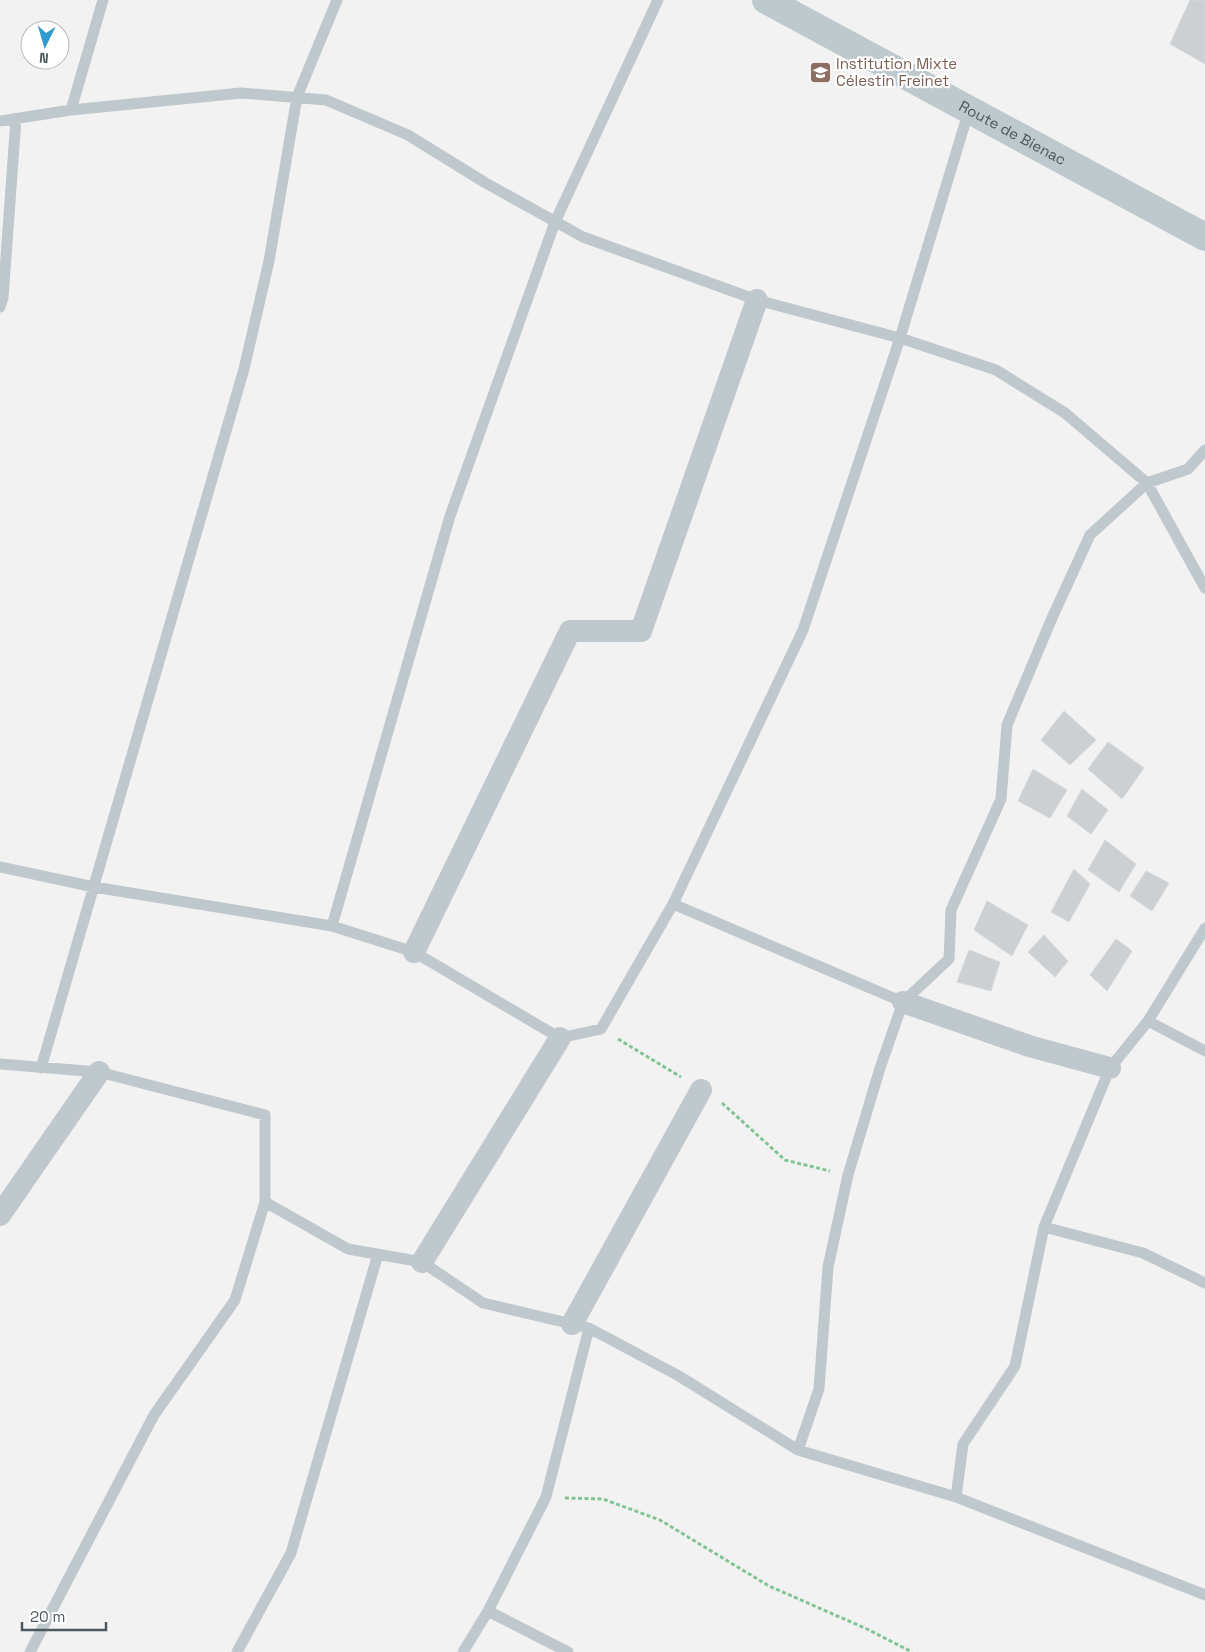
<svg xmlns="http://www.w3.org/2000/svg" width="1205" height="1652" font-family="'Space Grotesk',sans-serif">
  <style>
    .building { fill: #ccd0d2; stroke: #d6d9dc }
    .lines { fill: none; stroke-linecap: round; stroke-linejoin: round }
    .path { stroke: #82c595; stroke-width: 3; stroke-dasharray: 4 2.5; stroke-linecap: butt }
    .service { stroke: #bfc8cc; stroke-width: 11 }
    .minor { stroke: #bfc8cc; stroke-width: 22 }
    .secondary { stroke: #bdc9cd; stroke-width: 28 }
    .labels { text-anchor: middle; stroke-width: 4.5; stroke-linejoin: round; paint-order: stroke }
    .education-label { font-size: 15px; fill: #785e54; stroke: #fff; text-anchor: start }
    .street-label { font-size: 15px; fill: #4b585d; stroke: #fff }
  </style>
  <rect width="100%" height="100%" fill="#f3f2f2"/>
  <!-- building -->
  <path class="building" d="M1190,0H1205V64L1170,44Z
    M1064,711L1096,740L1070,765L1041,740Z
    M1108,742L1144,768L1122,799L1088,769Z
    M1033,769L1067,790L1050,818L1018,801Z
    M1082,789L1108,810L1091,834L1067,816Z
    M1105,840L1136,864L1119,892L1088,870Z
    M1074,869L1090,884L1069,922L1051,912Z
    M1146,871L1169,883L1152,911L1130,896Z
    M987,901L1028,925L1012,956L974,930Z
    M1044,935L1068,961L1055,977L1028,952Z
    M1116,939L1132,951L1107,991L1090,975Z
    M969,950L1000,962L991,991L957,982Z"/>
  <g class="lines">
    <!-- path -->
    <path class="path" d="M618,1039L681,1077
      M722,1103L785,1160L830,1171
      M565,1498L603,1499L660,1520L769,1586L867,1629L912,1652"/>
    <!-- service -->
    <path class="service" d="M71,110L103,0
      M0,121L71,110L241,93L326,100L408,135L484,182L583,237L757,300L900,338L996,370L1065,413L1147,483L1205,588
      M0,307L3,298L16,119
      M0,867L94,887L332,926L414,952L560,1038L601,1029L673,904L803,630L900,338L969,110
      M673,904L903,1002L880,1068L848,1175L828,1267L819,1389L798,1450
      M332,926L450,516L555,222L658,0
      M903,1002L949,959L951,910L1001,799L1007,725L1052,618L1090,535L1147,483L1188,469L1205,450
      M1148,1021L1205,1051
      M0,1064L99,1072L265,1115V1202L348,1249L422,1262L483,1303L589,1328L679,1376L798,1450L956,1497L1205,1595
      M41,1068L244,369L269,261L297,97L337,0
      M1044,1227L1143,1253L1205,1283
      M956,1497L963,1444L1015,1366L1044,1227L1110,1068L1148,1021L1205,928
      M488,1611L568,1652
      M30,1652L154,1415L235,1300L265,1202
      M237,1652L291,1553L378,1254
      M463,1652L488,1611L546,1497L589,1328"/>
    <!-- minor -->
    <path class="minor" d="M414,952L570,631H641L757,300
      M903,1002L1029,1046L1110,1068
      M0,1215L99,1072
      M422,1262L560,1038
      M572,1324L701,1090"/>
    <!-- secondary -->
    <path class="secondary" id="s1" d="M766,0L1205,237"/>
  </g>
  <!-- icons -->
  <defs>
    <symbol id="school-square" viewBox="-11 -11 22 22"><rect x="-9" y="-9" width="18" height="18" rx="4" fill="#8d6e63" stroke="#fff"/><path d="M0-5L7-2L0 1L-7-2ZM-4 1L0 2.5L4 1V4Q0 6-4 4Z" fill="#fff"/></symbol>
  </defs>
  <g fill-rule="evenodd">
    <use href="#school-square" x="808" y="60" width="25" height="25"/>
  </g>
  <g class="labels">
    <!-- education labels -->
    <g class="education-label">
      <text x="836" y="69">Institution Mixte<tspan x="836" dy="17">Célestin Freinet</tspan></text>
    </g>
    <!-- street labels -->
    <g class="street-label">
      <text dy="5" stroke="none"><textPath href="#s1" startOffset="280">Route de Bienac</textPath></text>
    </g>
  </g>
  <!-- north arrow -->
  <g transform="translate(45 45) rotate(185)"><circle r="24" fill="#ffffff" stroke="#b7bcbe"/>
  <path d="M0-4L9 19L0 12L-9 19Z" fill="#319ace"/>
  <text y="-8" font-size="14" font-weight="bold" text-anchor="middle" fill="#4b585d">N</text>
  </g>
  <!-- scale -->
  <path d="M22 1622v8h84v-8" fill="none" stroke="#4b585d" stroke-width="2.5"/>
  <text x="30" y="1622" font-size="15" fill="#4b585d" stroke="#ffffff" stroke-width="4" paint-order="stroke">20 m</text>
</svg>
